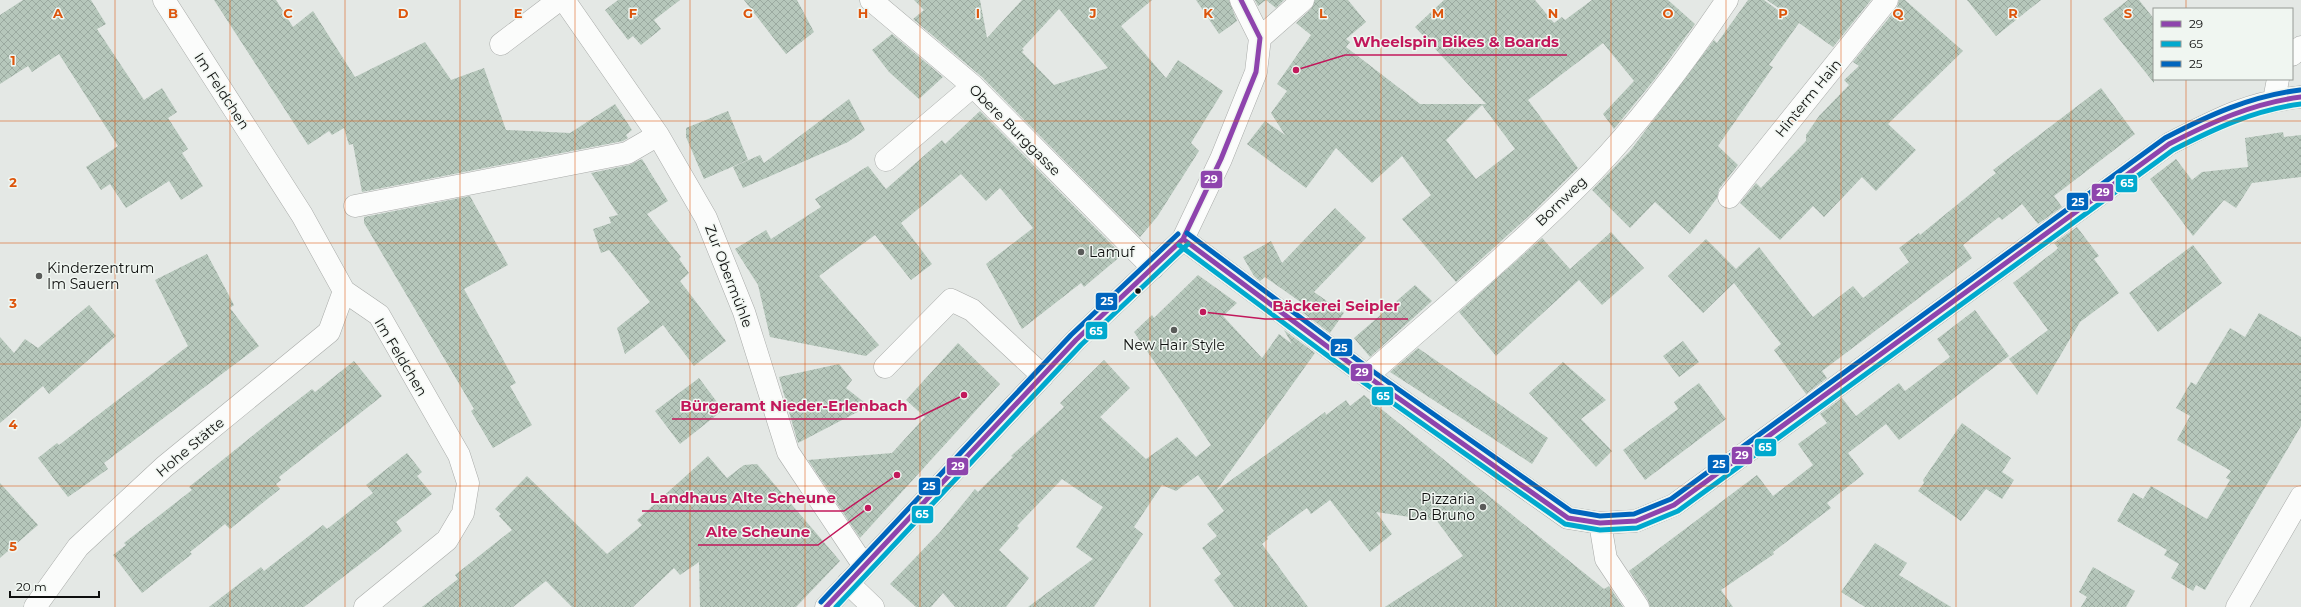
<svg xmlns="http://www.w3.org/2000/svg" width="2301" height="607" font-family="Montserrat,sans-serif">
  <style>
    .building { fill: url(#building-cross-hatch); fill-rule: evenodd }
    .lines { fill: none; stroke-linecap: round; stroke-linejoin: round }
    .minor-casing { stroke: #a9aba9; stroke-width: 23 }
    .minor { stroke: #fbfcfb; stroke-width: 22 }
    .bus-1-casing { stroke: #f0f6f1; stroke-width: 8 }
    .bus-2-casing { stroke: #f0f6f1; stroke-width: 8 }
    .bus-3-casing { stroke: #f0f6f1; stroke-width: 8 }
    .bus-1 { stroke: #8e44ad; stroke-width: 5 }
    .bus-2 { stroke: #00a9ce; stroke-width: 5 }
    .bus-3 { stroke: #0065bd; stroke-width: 5 }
    .grid { fill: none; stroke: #dd550c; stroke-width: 1; stroke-opacity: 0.55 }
    .poi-dot { fill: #595b59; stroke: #f0f6f1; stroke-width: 1.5 }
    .bus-dot { fill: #0e0f0e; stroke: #f0f6f1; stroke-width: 1.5 }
    .labels { text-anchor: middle; stroke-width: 3; stroke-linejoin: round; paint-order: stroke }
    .street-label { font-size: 14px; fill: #0e0f0e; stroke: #f0f6f1 }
    .poi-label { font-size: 14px; fill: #0e0f0e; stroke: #f0f6f1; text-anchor: start }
    .grid-label { font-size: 13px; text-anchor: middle; font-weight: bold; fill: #dd550c; stroke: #f0f6f1; stroke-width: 3; stroke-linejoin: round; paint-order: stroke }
    .leader { fill: none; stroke: #c2185b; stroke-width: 1.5 }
    .callout-dot { fill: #c2185b; stroke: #f0f6f1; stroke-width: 1.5 }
    .callout-label { font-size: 15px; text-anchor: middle; font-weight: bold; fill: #c2185b; stroke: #f0f6f1; stroke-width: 3; stroke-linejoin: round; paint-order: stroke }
    .line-badge { stroke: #f0f6f1; stroke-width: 1.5 }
    .badge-label { font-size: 11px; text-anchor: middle; font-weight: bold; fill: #fff }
  </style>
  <defs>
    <pattern id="building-cross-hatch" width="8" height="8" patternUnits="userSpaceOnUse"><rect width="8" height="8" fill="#b6c7bb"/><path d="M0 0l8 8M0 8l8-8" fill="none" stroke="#9baaa0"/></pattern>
  </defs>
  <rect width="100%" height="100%" fill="#e4e8e5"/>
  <!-- building -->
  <path class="building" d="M23,0H91L106,24L97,29L144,100L162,88L177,112L168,118L188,149L182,153L203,186L181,200L169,181L126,208L110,184L101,190L86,167L118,146L59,54L32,72L28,66L0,84V15Z
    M214,0H276L293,27L313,11L355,77L425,42L451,80L484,68L506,130L570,133L615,104L632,130L626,135L628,138L623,141L362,192L353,144L349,145L344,128L332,135L329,131L308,145Z
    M618,0H680L654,20L661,29L641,45L633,36L628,40L605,10Z
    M744,0H797L814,32L786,54Z
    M914,0H980L987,38L1022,0H1152L1121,26L1166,78L1178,60L1223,91L1191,143L1199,151L1157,217L1140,237L982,77L913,19L924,10ZM1059,9L1108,68L1054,85L1022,52L1024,50L1022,49Z
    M1196,0H1229L1237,21L1219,34Z
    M1255,0H1284L1276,8L1266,0L1258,6Z
    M1315,0H1348L1366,22L1346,39L1350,42L1346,47L1420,104H1486L1415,27L1444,0H1535L1554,23L1562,17L1565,20L1592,0H1668L1695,24L1654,80L1614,129L1603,114L1634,81L1603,43L1528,100L1578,168L1530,215L1456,282L1402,219L1431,195L1402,156L1372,183L1336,148L1306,188L1247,144L1265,121L1285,135L1271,113L1287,91L1277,84L1311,35L1296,23L1311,9ZM1482,105L1515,149L1476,179L1446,140Z
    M1748,0H1764L1779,11L1780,9L1767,0H1871L1833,47L1799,23L1769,65L1773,67L1718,146L1738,165L1719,189L1717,198L1690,234L1655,202L1630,228L1592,190L1630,151L1714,40L1717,43Z
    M1899,0H1905L1963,51L1888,124L1916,150L1876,191L1862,177L1824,217L1813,206L1780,240L1740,203L1756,183L1761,188L1806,141V135L1819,116L1849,85L1844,80L1859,66L1853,62L1897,8Z
    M1967,0H2041L1996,36Z
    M2128,0H2139L2154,19V83L2103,19Z
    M892,34L943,77L919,99L889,72L872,50Z
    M2101,88L2135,134L2054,196L2062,207L2038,224L2022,204L2002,220L1999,217L1963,245L1972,258L1822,371L1827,378L1806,394L1774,350L1781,344L1734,283L1703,313L1668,276L1706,239L1736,269L1759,247L1813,317L1853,286L1863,298L1909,262L1899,248L1919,233L1920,235L1996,173L1993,170Z
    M849,99L865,130L848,142L743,188L733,167L760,155L764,163Z
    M728,111L748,160L704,179L686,137V128Z
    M980,111L1122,255L1084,287L1081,283L1022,329L986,264L1033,228L1000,188L986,201L961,174L901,223L932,264L911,280L875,235L819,276L879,345L866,356L770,337L758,285L735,249L766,230L771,239L821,207L815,199L868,166L886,189L942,140L945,144Z
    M2283,132L2284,137L2301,135V177L2252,183L2236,208L2224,200L2193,236L2150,179L2176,159L2192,180L2202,172L2248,167L2245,138Z
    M642,159L668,201L647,214L681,257L679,259L689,273L680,281L726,341L694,366L663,325L625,354L617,328L650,302L609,250L601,253L593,229L611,223L609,217L618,215L591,173L629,165Z
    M470,196L508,265L464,289L516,383L510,386L532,425L493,448L471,411L474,409L364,223V217Z
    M1335,208L1366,238L1314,292L1344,313L1330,333L1298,309L1302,303L1265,277L1260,281L1254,276L1243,257L1271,241L1282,263Z
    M2077,227L2099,256L2094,259L2119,293L2080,322L2037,395L2009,359L2048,330L2013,283L2055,251L2058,248L2054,243Z
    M1611,232L1644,268L1602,305L1579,280L1496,356L1459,312L1542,238L1570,269Z
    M2193,245L2222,283L2158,332L2129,293Z
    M207,254L234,305L230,308L259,346L104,463L108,469L68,497L38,458L57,443L59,445L188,346L155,280Z
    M1198,275L1237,303L1223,316L1262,358L1279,334L1292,344L1284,330L1315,353L1216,491L1325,412L1326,415L1346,400L1350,406L1364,395L1604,589L1609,586L1623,607H1385L1463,556L1437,521L1376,512L1392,534L1370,552L1330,500L1311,514L1307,508L1267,537L1268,539L1262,544L1308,607H1234L1214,580L1221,574L1202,548L1217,536L1207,524L1224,511L1198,475L1176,491L1162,485L1134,527L1143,534L1094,607H1028L1093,559L1076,547L1103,507L1062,479L1017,526L1019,528L999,550L1029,578L1006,607H955L943,593L931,607H916L890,584L940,532L975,489L978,492L1013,457L1011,456L1064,407L1060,403L1104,360L1130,388L1100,417L1146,459L1177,437L1196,457L1211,445L1134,332L1152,315L1154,318Z
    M1415,285L1432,301L1370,357L1354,338Z
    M89,305L116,336L49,394L43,386L0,423V337L14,353L25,339L38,348Z
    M1975,310L2009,356L1899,440L1886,424L1848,453L1864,474L1827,503L1831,508L1773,552L1774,554L1721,590L1733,607H1650L1648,600L1629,571L1757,475L1773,496L1813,465L1798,444L1827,423L1820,414L1842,398L1856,416L1899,383L1905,391L1950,357L1937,339Z
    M2259,313L2301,337V426L2205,590L2196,585L2193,591L2171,578L2179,564L2164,555L2167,550L2117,521L2133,493L2143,499L2151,486L2207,519L2230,480L2226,478L2231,471L2177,440L2190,416L2176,408L2191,382L2196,385L2230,328L2245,337Z
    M1683,341L1699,362L1679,377L1663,356Z
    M958,343L1000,384L860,538L808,460L892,453L925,417L906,400Z
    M1418,348L1548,438L1532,464L1390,372Z
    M354,361L382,396L279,477L281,480L276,484L280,489L230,529L225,524L190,552L192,554L142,593L113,555L126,545L124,543L192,490L189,487L267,424L312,389L315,392Z
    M1563,362L1606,400L1581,419L1612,451L1596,467L1529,393Z
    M839,364L852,380L846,388L869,406L798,443L779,377Z
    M699,378L723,410L680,444L655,411Z
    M1699,383L1726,419L1645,480L1623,450L1678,409L1674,402Z
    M1962,423L2011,458L2002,472L2014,480L2002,499L1986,489L1961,521L1918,491L1924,483L1923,480Z
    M407,453L422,472L417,476L432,494L396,522L402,531L368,558L304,607H209L261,567L264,571L323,525L327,529L373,493L366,485Z
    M708,456L727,478L744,465L757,464L840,561L796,607H700L699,562L680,575L674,568L633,607H572L546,581L513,607H422L458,579L455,575L512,530L499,516L501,514L495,509L527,476L607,554L642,525L637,520Z
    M0,483L38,525L0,558Z
    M1875,543L1907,563L1899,575L1951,607H1865L1841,592Z
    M2093,567L2135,591L2126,607H2081L2087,597L2079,592Z"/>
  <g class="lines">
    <defs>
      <path id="minor" d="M164,0L302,215L344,291L379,315L459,455L468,483L463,513L447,540L365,607
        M564,0L658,135L706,218L744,312L788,452L864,566
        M871,0L973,86L1153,268
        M1260,38L1303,0
        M501,44L559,0
        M2292,55L2301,47
        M2274,100L2278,79
        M886,160L973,86
        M1729,197L1887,0
        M355,206L627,153L658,135
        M1183,239L1367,376L1568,518L1600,523L1636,521L1674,505L2169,144C2216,120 2248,102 2301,97
        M885,367L951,300L972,310L1043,376
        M1367,376C1443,309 1522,244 1593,171C1643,119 1687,59 1727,0
        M1600,523L1606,559L1638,607
        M848,583L873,607
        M35,607L78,547L164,467L329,332L344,291
        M826,607L1076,340L1183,239L1221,159L1256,72L1260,38L1241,0
        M2237,607L2301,497"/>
    </defs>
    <!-- minor casing -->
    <use href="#minor" class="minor-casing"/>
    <!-- minor -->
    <use href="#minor" class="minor"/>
    <defs>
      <path id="bus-1" d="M1183,239L1367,376L1568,518L1600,523L1636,521L1674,505L2169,144C2212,122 2253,103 2301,97
        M826,607L1076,340L1183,239L1221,159L1256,72L1260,38L1241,0"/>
      <path id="bus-2" d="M1179,245L1363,382L1565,524L1600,530L1637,528L1678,511L2173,150C2214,129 2254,110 2301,104
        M836,607L1081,345L1188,244"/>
      <path id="bus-3" d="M1187,233L1371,370L1571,511L1600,516L1634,514L1671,499L2165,138C2209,115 2251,96 2300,90
        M821,602L1071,335L1178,234"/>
    </defs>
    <!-- bus-1 casing -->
    <use href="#bus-1" class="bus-1-casing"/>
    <!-- bus-2 casing -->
    <use href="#bus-2" class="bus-2-casing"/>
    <!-- bus-3 casing -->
    <use href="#bus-3" class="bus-3-casing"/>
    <!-- bus-1 -->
    <use href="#bus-1" class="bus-1"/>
    <!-- bus-2 -->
    <use href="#bus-2" class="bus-2"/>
    <!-- bus-3 -->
    <use href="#bus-3" class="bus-3"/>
  </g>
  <!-- grid -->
  <path class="grid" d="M115,0V607M230,0V607M345,0V607M460,0V607M575,0V607M690,0V607M805,0V607M920,0V607M1035,0V607M1150,0V607M1266,0V607M1381,0V607M1496,0V607M1611,0V607M1726,0V607M1841,0V607M1956,0V607M2071,0V607M2186,0V9M2186,79V607M0,121H2301M0,243H2301M0,364H2301M0,486H2301"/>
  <!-- markers -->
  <g class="poi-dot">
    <circle cx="1081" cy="252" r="4"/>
    <circle cx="39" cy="276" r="4"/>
    <circle cx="1174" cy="330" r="4"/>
    <circle cx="1483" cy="507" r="4"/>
  </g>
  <circle class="bus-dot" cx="1138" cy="291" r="3.5"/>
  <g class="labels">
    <!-- street labels -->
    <g class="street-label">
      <text transform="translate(222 91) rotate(57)" y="5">Im Feldchen</text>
      <text transform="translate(1808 98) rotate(-51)" y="5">Hinterm Hain</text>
      <text transform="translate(1015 130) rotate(45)" y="5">Obere Burggasse</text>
      <text transform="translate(1561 201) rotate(-44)" y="5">Bornweg</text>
      <text transform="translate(729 276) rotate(69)" y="5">Zur Obermühle</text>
      <text transform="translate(401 357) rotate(59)" y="5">Im Feldchen</text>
      <text transform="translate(190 447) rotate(-40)" y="5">Hohe Stätte</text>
    </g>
    <!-- poi labels -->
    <g class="poi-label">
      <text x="1089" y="257">Lamuf</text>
      <text x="47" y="273">Kinderzentrum<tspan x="47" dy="16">Im Sauern</tspan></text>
      <text x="1174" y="350" text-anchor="middle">New Hair Style</text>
      <text x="1475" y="504" text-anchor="end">Pizzaria<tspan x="1475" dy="16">Da Bruno</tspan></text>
    </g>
  </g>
  <g class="grid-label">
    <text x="58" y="18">A</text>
    <text x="173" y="18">B</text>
    <text x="288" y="18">C</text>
    <text x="403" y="18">D</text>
    <text x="518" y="18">E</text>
    <text x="633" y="18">F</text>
    <text x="748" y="18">G</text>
    <text x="863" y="18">H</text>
    <text x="978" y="18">I</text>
    <text x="1093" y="18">J</text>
    <text x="1208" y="18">K</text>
    <text x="1323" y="18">L</text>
    <text x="1438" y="18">M</text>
    <text x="1553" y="18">N</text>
    <text x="1668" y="18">O</text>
    <text x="1783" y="18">P</text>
    <text x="1898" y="18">Q</text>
    <text x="2013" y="18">R</text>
    <text x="2128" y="18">S</text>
    <text x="13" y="65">1</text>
    <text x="13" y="187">2</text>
    <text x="13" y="308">3</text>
    <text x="13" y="429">4</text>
    <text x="13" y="551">5</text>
  </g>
  <!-- callouts -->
  <path class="leader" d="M1296 70L1345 55H1567M1203 312L1265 319H1408M964 395L915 419H672M897 475L844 511H642M868 508L818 545H698"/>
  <g class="callout-dot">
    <circle cx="1296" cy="70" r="4"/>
    <circle cx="1203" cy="312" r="4"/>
    <circle cx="964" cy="395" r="4"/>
    <circle cx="897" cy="475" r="4"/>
    <circle cx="868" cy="508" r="4"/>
  </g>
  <g class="callout-label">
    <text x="1456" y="47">Wheelspin Bikes &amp; Boards</text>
    <text x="1336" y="311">Bäckerei Seipler</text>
    <text x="794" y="411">Bürgeramt Nieder-Erlenbach</text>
    <text x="743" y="503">Landhaus Alte Scheune</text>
    <text x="758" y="537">Alte Scheune</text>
  </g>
  <g class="line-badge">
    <rect x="1200" y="170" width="23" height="19" rx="4" fill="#8e44ad"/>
    <rect x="2115" y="174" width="23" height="19" rx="4" fill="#00a9ce"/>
    <rect x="2091" y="183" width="23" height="19" rx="4" fill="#8e44ad"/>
    <rect x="2066" y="192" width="23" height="19" rx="4" fill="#0065bd"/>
    <rect x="1095" y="292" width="23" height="19" rx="4" fill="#0065bd"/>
    <rect x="1085" y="321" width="23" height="19" rx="4" fill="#00a9ce"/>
    <rect x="1330" y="338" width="23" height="19" rx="4" fill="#0065bd"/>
    <rect x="1350" y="363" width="23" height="19" rx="4" fill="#8e44ad"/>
    <rect x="1371" y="386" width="23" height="20" rx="4" fill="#00a9ce"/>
    <rect x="1754" y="438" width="23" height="19" rx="4" fill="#00a9ce"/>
    <rect x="1731" y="446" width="22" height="19" rx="4" fill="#8e44ad"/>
    <rect x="1707" y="454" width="23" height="20" rx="4" fill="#0065bd"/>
    <rect x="946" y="457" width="23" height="19" rx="4" fill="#8e44ad"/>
    <rect x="918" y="477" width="23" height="19" rx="4" fill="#0065bd"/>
    <rect x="911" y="505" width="23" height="19" rx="4" fill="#00a9ce"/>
  </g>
  <g class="badge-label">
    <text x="1211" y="183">29</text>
    <text x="2127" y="187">65</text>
    <text x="2103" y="196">29</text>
    <text x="2078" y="206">25</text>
    <text x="1107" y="305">25</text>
    <text x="1096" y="335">65</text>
    <text x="1341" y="352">25</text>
    <text x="1362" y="376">29</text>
    <text x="1383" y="400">65</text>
    <text x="1765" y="451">65</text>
    <text x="1742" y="459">29</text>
    <text x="1719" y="468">25</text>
    <text x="958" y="470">29</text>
    <text x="929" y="490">25</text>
    <text x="922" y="518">65</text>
  </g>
  <!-- legend -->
  <rect x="2153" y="8" width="140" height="72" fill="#f0f6f1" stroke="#969a96"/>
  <rect x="2161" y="21" width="20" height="6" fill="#8e44ad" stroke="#969a96"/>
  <text x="2189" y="28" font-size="12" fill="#0e0f0e">29</text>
  <rect x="2161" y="41" width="20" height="6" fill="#00a9ce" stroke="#969a96"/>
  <text x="2189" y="48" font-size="12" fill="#0e0f0e">65</text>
  <rect x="2161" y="61" width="20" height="6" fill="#0065bd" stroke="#969a96"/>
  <text x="2189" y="68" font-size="12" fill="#0e0f0e">25</text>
  <!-- scale -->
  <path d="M10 591v6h89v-6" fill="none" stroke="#0e0f0e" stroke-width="2"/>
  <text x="16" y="591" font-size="12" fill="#0e0f0e" stroke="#f0f6f1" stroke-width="3" paint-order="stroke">20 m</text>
</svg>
